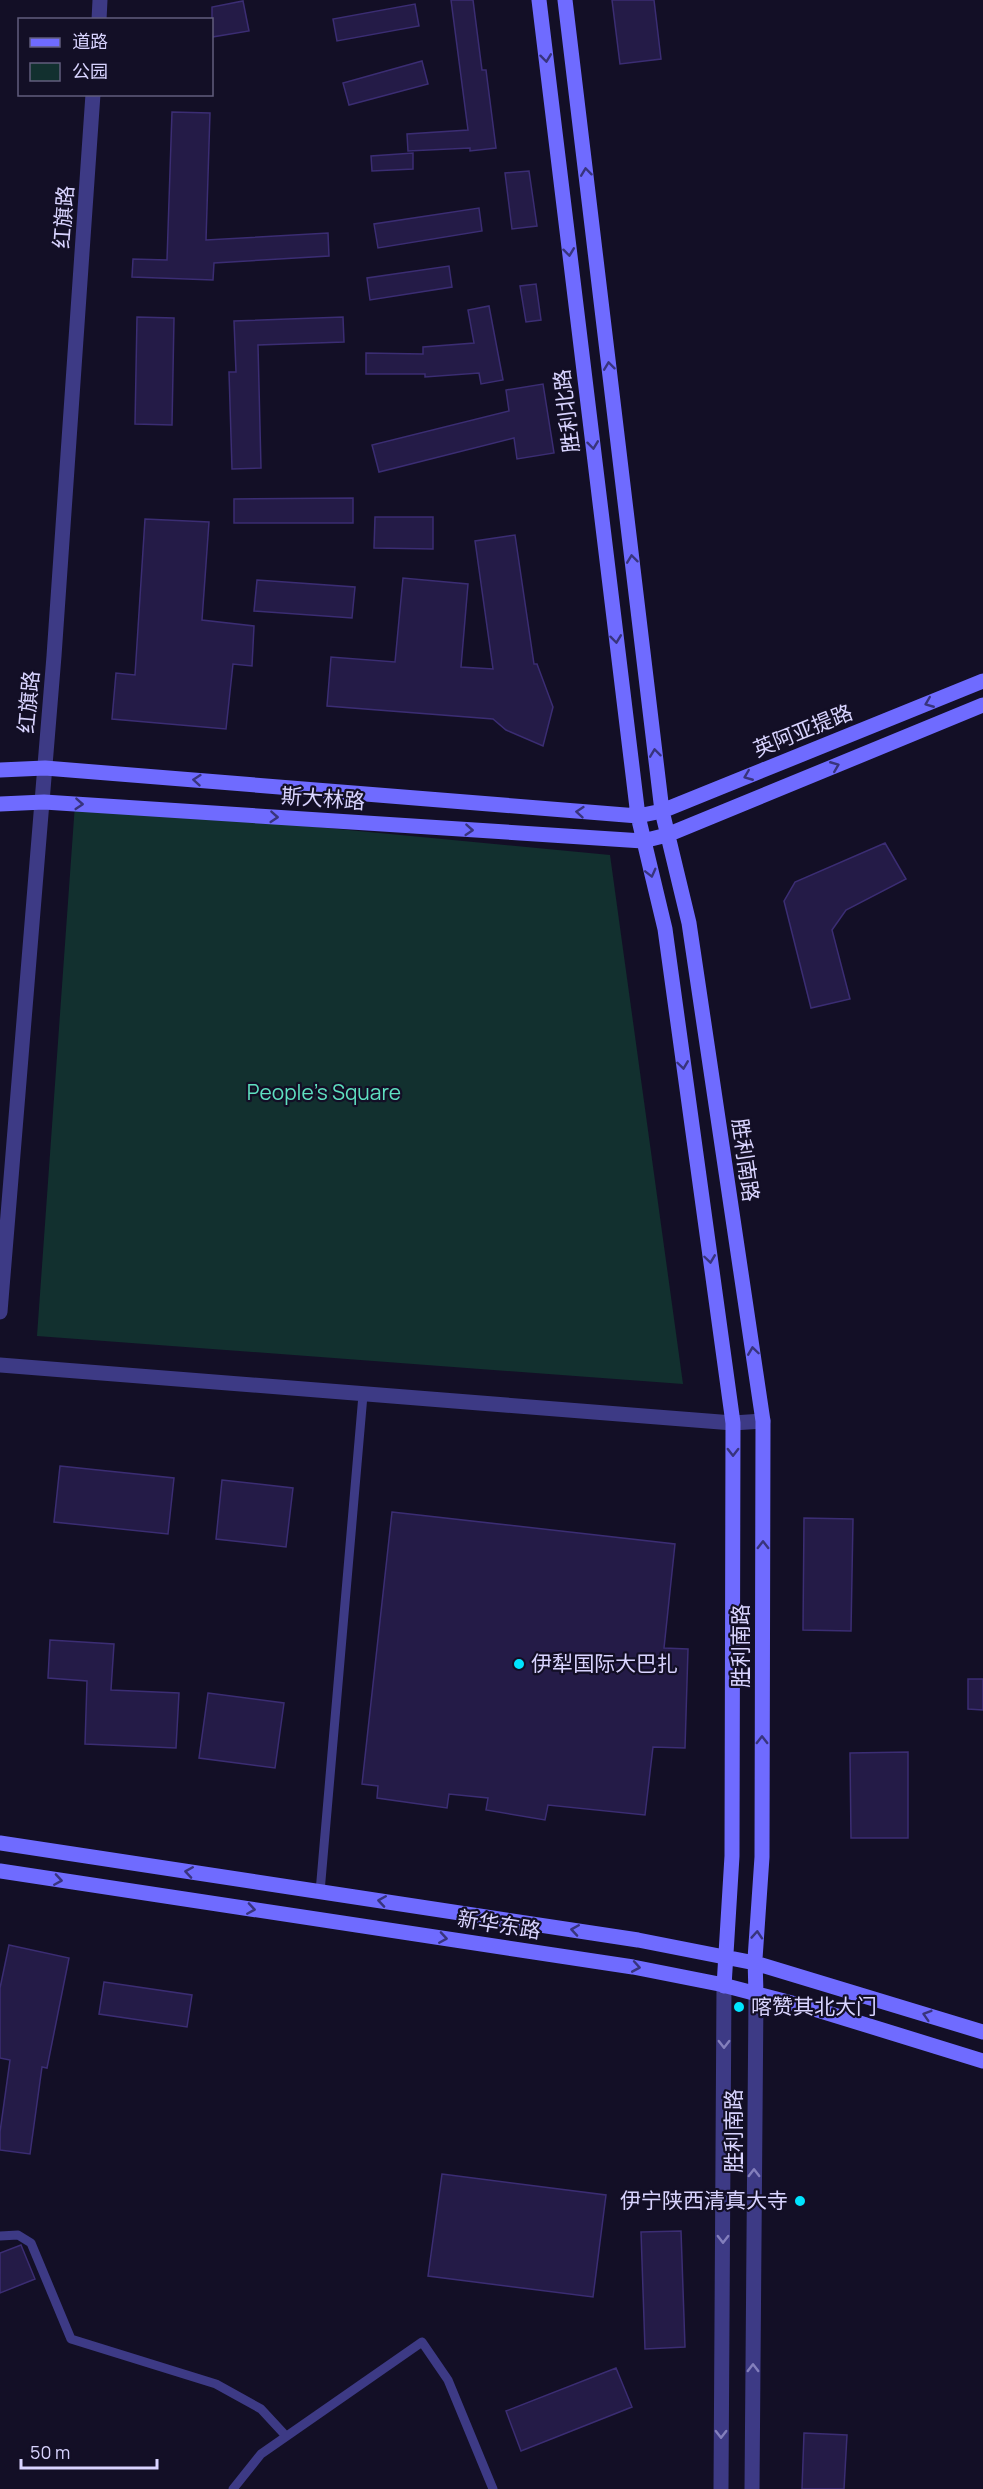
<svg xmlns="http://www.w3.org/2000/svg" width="983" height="2489" font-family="Manrope,'Noto Sans SC',sans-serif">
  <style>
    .green { fill: #12302f }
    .building { fill: #241b47; stroke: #3b2d73; stroke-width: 1.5 }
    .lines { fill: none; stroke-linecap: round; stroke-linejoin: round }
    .service { stroke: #3d3a85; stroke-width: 9 }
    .minor { stroke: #3d3a85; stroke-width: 15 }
    .tertiary { stroke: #3d3a85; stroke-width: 15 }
    .secondary { stroke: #6f6bff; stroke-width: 15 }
    .oneway { stroke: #38347d }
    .oneway2 { stroke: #837fbc }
    .poi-dot { fill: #00e5ff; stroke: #130f26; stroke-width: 2 }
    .labels { text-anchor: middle; stroke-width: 4.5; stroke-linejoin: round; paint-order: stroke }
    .street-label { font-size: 21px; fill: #d9d4ff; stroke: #130f26 }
    .park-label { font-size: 21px; fill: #5fe0c0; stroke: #130f26 }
    .poi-label { font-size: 21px; fill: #d9d4ff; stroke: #130f26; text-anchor: start }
  </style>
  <rect width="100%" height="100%" fill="#130f26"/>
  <!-- green -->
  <path class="green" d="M75,804L610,855L683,1384L37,1336Z"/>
  <!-- building -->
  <path class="building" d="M451,0H473L482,70H486L496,148L470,151V148L408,151L407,134L468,130Z
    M612,0H654L661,59L620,64Z
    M243,1L249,31L212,37V7Z
    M415,4L419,26L337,41L333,19Z
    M422,61L428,84L349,105L343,83Z
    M172,112L210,113L206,240L328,233L329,256L214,263L213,280L132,277L133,259L167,260Z
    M413,153V169L372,171L371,156Z
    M529,171L537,226L512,229L505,173Z
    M479,208L482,231L378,248L374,224Z
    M449,266L452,287L370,300L367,278Z
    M536,284L541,320L526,322L520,286Z
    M489,306L503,380L481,384L479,373L425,377V374H366V353L423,354V347L474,343L468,310Z
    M137,317L174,318L172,425L135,424Z
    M343,317L344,342L258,345L261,468L232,469L229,372H236L234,321Z
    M543,384L554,453L517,459L514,438L379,472L372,445L509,411L506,390Z
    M353,498V523H234V499Z
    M375,517H433V549L374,548Z
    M145,519L209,522L202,620L254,626L252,666L233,664L226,729L112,719L116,673L135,675Z
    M515,535L534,664H537L553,707L543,746L506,730L493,719L327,706L331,657L395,662L403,578L468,584L461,667L493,669L475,541Z
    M257,580L355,587L352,618L254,611Z
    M885,843L906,879L846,910L832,930L850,999L811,1008L784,901L795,882Z
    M60,1466L174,1478L168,1534L54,1522Z
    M222,1480L293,1488L286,1547L216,1539Z
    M392,1512L675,1544L664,1648L688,1649L685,1748L653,1747L645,1815L548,1805L545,1820L486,1810L488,1798L449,1794L447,1808L377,1798L378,1786L362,1784Z
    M804,1518L853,1519L851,1631L803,1630Z
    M50,1640L114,1644L111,1690L179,1693L176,1748L85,1744L87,1681L48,1678Z
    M968,1679H983V1710L968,1709Z
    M208,1693L284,1703L275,1768L199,1758Z
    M908,1752V1838H851L850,1753Z
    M9,1945L69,1958L47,2068L42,2067L30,2154L0,2150V2132L10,2060L0,2058V1988Z
    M104,1982L192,1995L187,2027L99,2014Z
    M442,2174L606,2195L593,2297L428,2276Z
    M681,2231L685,2347L645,2349L641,2232Z
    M21,2245L35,2279L0,2293V2253Z
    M616,2368L632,2407L521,2451L506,2411Z
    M804,2433L847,2435L844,2489H802Z"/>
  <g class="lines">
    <!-- service -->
    <path class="service" d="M320,1892L363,1395
      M0,2236L18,2235L31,2243L71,2339L216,2384L261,2409L286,2436
      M233,2489L261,2454L422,2342L448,2380L493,2489"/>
    <!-- minor -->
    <path class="minor" d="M99,20L100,0
      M0,1312L54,656L93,94
      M0,1365L733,1423L763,1421"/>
    <!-- tertiary -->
    <path class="tertiary" d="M721,2489L724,1986
      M752,2489L756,1994"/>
    <!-- secondary -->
    <path class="secondary" d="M539,0L638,816L665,929L733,1423L732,1856L724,1986
      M565,0L662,811L689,923L763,1421L762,1857L755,1959L756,1994
      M0,770L45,768L638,816L662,811L983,681
      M0,804L44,802L643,841L667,835L983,705
      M0,1843L638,1940L755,1963L983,2032
      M0,1871L633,1967L719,1984L811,2008L983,2061"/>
  </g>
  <!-- one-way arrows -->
  <defs><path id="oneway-chevron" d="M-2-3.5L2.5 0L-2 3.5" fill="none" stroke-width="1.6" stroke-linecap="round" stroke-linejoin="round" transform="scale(1.5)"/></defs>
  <g class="oneway">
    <use href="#oneway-chevron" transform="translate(546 58) rotate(83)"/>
    <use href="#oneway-chevron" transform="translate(586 172) rotate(-97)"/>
    <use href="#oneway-chevron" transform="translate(569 252) rotate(83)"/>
    <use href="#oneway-chevron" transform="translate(609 366) rotate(-97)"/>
    <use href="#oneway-chevron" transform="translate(593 445) rotate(83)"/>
    <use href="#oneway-chevron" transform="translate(632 559) rotate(-97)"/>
    <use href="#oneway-chevron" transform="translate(616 639) rotate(83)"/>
    <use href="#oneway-chevron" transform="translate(929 703) rotate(158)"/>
    <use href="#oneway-chevron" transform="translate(655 753) rotate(-97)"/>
    <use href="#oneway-chevron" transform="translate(835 766) rotate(-22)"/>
    <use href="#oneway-chevron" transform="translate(748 776) rotate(158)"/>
    <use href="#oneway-chevron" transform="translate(197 780) rotate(-175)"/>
    <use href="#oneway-chevron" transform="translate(79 804) rotate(4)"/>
    <use href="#oneway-chevron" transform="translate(580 812) rotate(-175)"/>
    <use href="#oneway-chevron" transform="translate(274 817) rotate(4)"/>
    <use href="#oneway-chevron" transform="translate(469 830) rotate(4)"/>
    <use href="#oneway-chevron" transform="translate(651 873) rotate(76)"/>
    <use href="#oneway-chevron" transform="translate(683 1065) rotate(82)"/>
    <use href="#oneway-chevron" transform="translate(710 1259) rotate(82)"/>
    <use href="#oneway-chevron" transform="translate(753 1351) rotate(-98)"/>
    <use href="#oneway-chevron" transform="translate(733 1452) rotate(90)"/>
    <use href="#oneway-chevron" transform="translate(763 1545) rotate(-90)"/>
    <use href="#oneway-chevron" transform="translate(762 1740) rotate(-90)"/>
    <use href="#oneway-chevron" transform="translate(189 1872) rotate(-171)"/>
    <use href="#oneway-chevron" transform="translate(58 1880) rotate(9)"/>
    <use href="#oneway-chevron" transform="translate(382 1901) rotate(-171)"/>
    <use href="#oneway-chevron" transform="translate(251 1909) rotate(9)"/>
    <use href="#oneway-chevron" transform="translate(575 1930) rotate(-171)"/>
    <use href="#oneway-chevron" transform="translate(757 1935) rotate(-86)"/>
    <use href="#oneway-chevron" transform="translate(443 1938) rotate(9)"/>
    <use href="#oneway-chevron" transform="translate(636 1967) rotate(10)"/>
    <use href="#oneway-chevron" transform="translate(927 2015) rotate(-163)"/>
  </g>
  <g class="oneway2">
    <use href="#oneway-chevron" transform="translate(724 2044) rotate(90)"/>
    <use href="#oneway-chevron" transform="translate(754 2173) rotate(-90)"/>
    <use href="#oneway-chevron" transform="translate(723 2239) rotate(90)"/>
    <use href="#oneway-chevron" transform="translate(753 2368) rotate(-90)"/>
    <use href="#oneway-chevron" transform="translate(721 2434) rotate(90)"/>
  </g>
  <!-- markers -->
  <g class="poi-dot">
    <circle cx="519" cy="1664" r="6"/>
    <circle cx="739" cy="2007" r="6"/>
    <circle cx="800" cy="2201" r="6"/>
  </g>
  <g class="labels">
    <!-- street labels -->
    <g class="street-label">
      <text transform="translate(64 217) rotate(-86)" y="7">红旗路</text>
      <text transform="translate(567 411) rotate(-97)" y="7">胜利北路</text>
      <text transform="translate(29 702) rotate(-85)" y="7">红旗路</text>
      <text transform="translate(803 731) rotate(-22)" y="7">英阿亚提路</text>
      <text transform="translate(323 799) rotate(4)" y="7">斯大林路</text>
      <text transform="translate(745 1160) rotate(82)" y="7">胜利南路</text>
      <text transform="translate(741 1646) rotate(-90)" y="7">胜利南路</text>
      <text transform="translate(499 1925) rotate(9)" y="7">新华东路</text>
      <text transform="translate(734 2131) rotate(-90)" y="7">胜利南路</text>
    </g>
    <!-- park labels -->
    <g class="park-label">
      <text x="324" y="1100">People's Square</text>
    </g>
    <!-- poi labels -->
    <g class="poi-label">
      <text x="531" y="1671">伊犁国际大巴扎</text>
      <text x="751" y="2014">喀赞其北大门</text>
      <text x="788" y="2208" text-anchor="end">伊宁陕西清真大寺</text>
    </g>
  </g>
  <!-- legend -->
  <rect x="18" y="18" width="195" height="78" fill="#130f26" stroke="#625e7d" stroke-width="1.5"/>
  <rect x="30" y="38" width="30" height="9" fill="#6f6bff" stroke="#625e7d" stroke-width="1.5"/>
  <text x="72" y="48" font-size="18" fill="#d9d4ff">道路</text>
  <rect x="30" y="63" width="30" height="18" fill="#12302f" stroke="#625e7d" stroke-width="1.5"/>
  <text x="72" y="78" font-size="18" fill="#d9d4ff">公园</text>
  <!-- scale -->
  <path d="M21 2459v9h136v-9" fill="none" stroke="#d9d4ff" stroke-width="3"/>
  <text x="30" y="2459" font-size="18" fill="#d9d4ff" stroke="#130f26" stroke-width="4.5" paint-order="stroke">50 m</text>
</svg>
